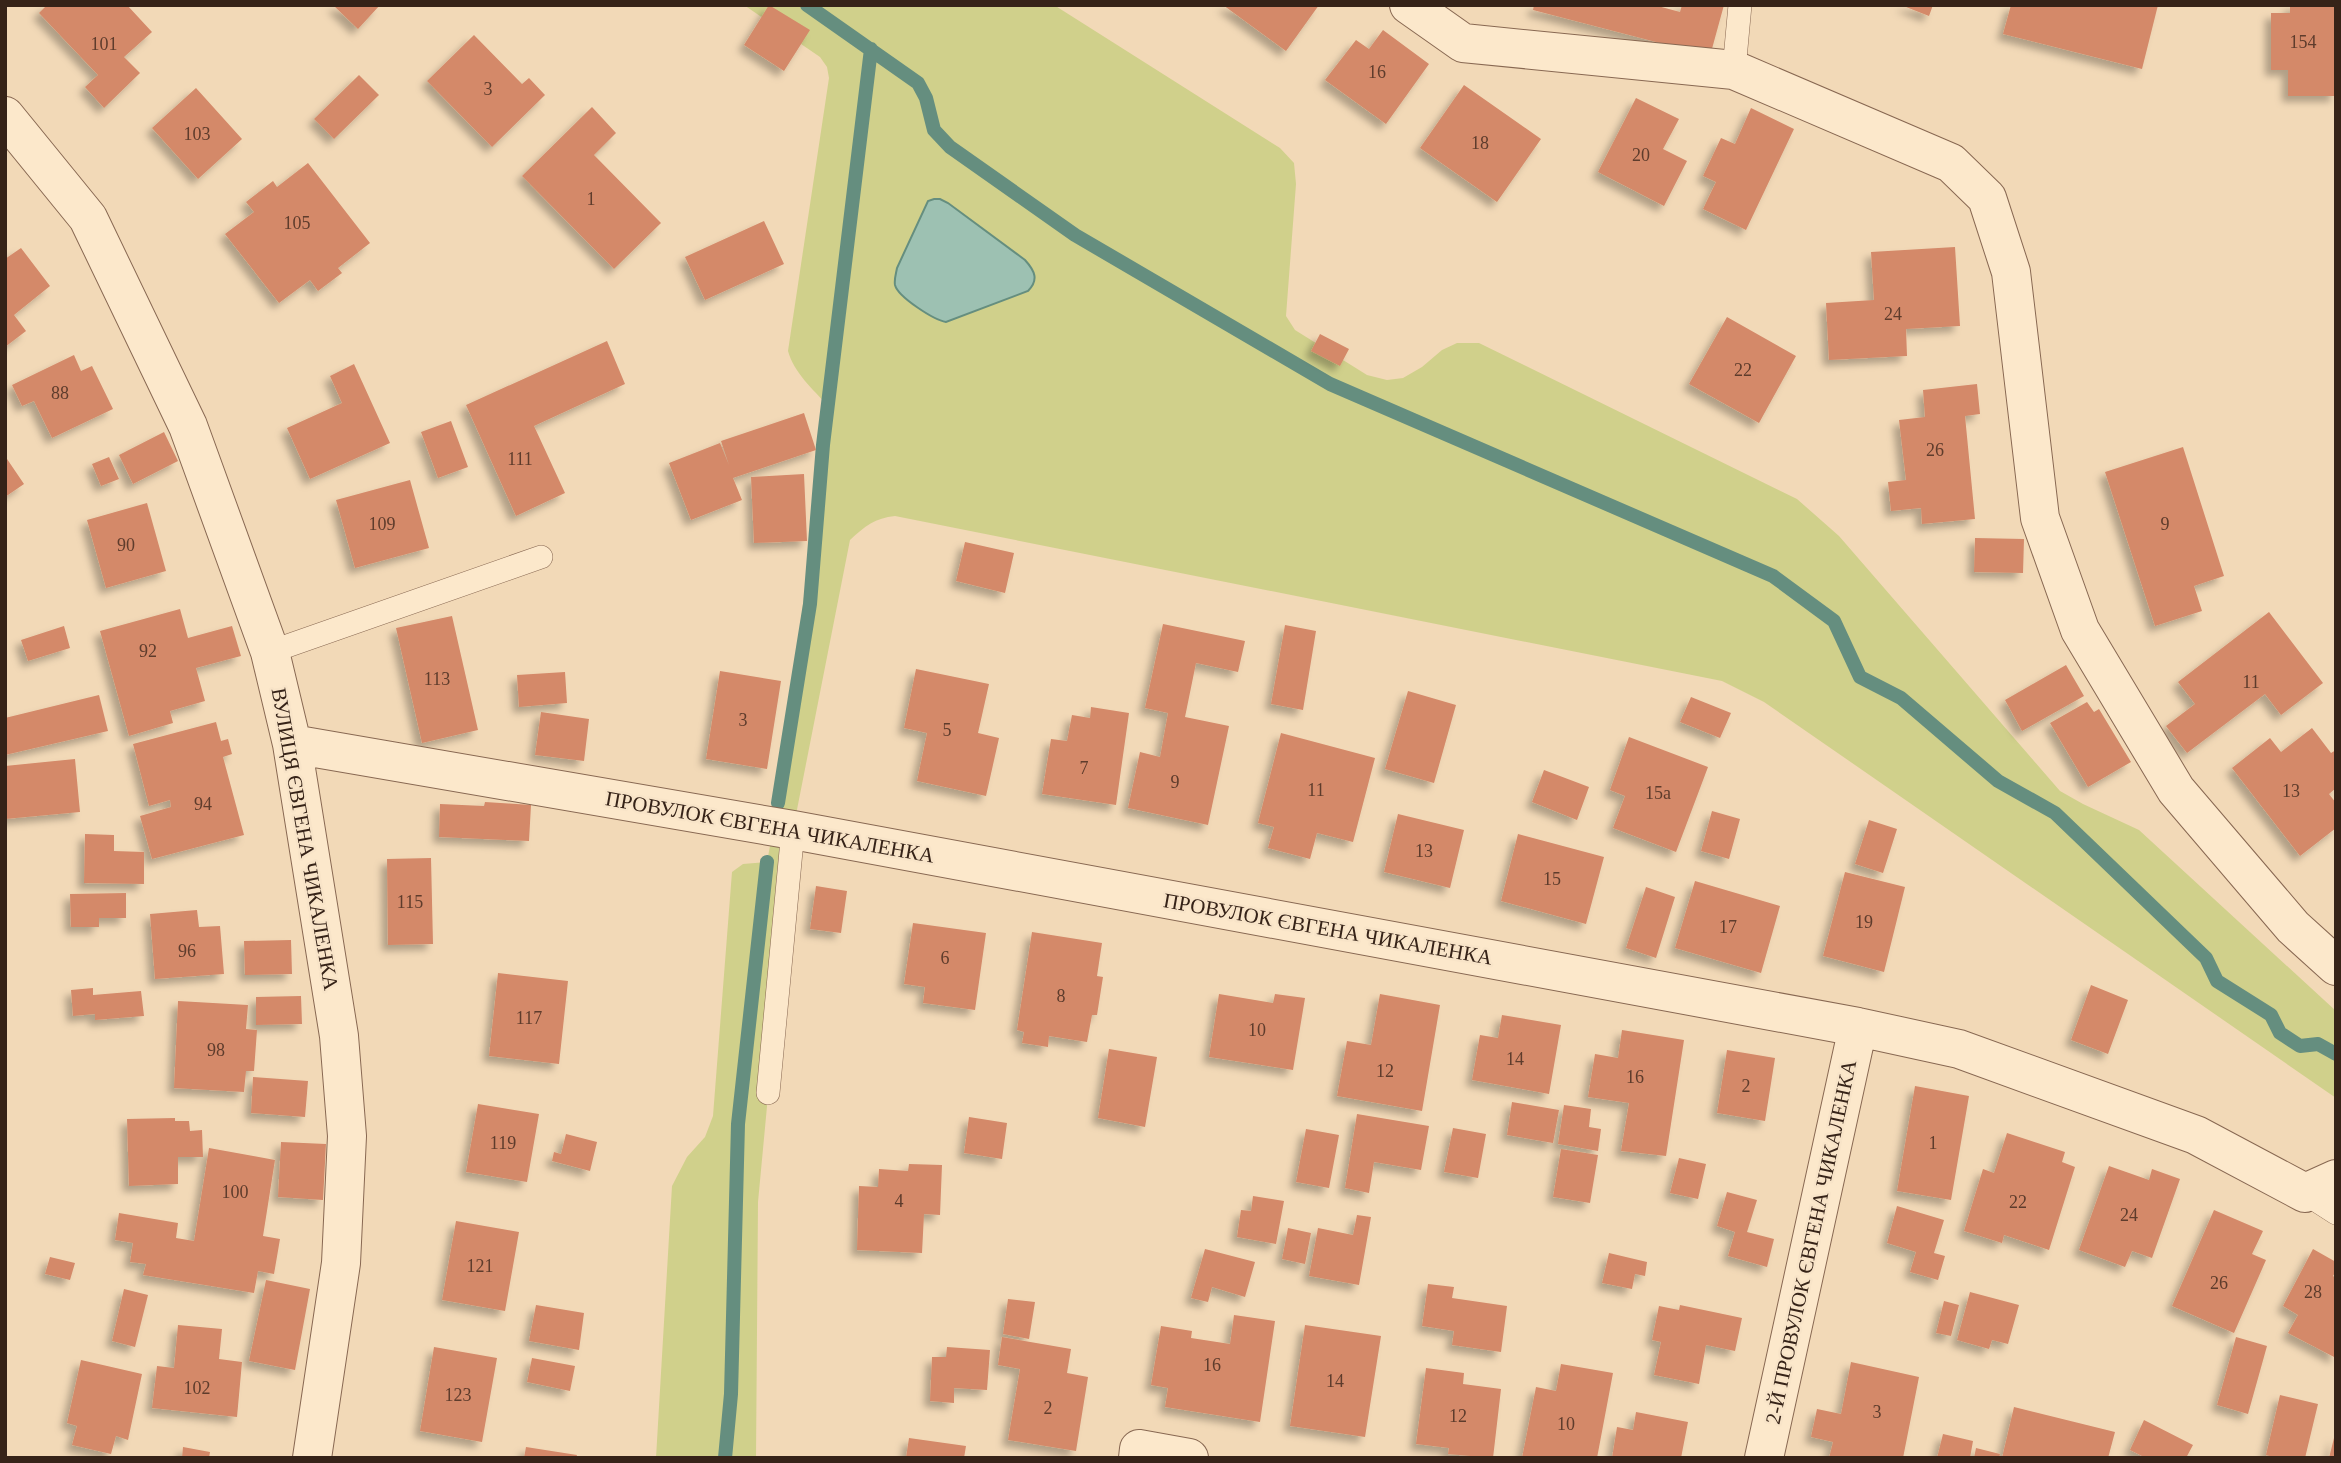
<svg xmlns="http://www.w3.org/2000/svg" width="2341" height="1463" font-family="Georgia,serif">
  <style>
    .green { fill: #d0d08b }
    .water { fill: #9dc1b2; stroke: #658e7f; stroke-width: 2 }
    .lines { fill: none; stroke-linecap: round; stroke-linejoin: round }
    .stream { stroke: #658e7f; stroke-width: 14 }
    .building { fill: #d48969; filter: url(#shadow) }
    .lane-casing { stroke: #886852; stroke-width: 24 }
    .street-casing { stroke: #886852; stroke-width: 40 }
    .lane { stroke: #fce8cb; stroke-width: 23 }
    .street { stroke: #fce8cb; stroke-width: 38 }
    .labels { text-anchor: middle; stroke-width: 5; stroke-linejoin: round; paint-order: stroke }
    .number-label { font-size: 18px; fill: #5e3c2c }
    .street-label { font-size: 21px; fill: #362318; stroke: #f8e4c8 }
  </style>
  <defs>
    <filter id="shadow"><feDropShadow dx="-6" dy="6" stdDeviation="3.5" flood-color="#0004"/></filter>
  </defs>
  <rect width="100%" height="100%" fill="#f2d9b7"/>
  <!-- green -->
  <path class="green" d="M744,5H1054L1280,148L1294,163L1296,184L1286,316L1295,330L1367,375L1387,380L1403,378L1422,367L1442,350L1457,343H1479L1797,499L1839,536L2060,791L2083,804L2139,830L2336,1011V1098L1764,702L1722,681L895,516C875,518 865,526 850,540L793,830L758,1202L756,1458H656L672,1186L687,1157L705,1137L713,1116L732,872L743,864L767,862L778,803L828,406C813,389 794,373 788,351L829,78L827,67L820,57Z"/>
  <!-- water -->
  <path class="water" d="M934,199H940L948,203L1025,260C1035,271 1039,280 1028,291L946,322C934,320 898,297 895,285C894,279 896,274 897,268L928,201Z"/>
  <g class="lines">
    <!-- stream -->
    <path class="stream" d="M807,5L918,83L926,98L934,130L950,147L1075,235L1330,384L1773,576L1834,621L1860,677L1901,698L1998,781L2055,813L2206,958L2217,981L2271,1015L2280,1033L2300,1046L2318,1044L2336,1054
      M778,803L810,604L823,445L871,49
      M725,1458L731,1394L738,1124L767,862"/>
  </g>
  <!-- building -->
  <path class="building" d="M47,5H127L152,32L124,57L140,73L104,108L85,87L98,75L39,13Z
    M333,5H380L358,29Z
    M769,5L810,30L784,71L744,45Z
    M1223,5H1319L1286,51Z
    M1534,5H1654L1680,12L1682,5H1724L1710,56L1533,10Z
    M1901,5H1933L1929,16Z
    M2011,5H2158L2142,69L2003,34Z
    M2290,5H2336V96H2288V70H2271V13H2290Z
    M1383,30L1429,64L1386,124L1325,80L1356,40L1369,49Z
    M474,35L522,84L529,78L545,95L492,147L427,81Z
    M359,75L379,95L334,139L314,119Z
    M1464,85L1541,139L1497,202L1420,148Z
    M196,88L242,139L198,179L152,128Z
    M1636,98L1679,119L1663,149L1687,161L1664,206L1598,172Z
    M592,107L616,133L594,155L661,223L614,269L522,176Z
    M1751,108L1794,129L1746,230L1703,209L1716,182L1703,176L1721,138L1735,144Z
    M308,163L370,243L338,268L342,273L318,291L310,280L279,303L225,234L254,212L246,202L273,181L277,187Z
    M764,221L784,264L705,300L685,257Z
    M1955,247L1960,326L1906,329L1907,356L1829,360L1826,303L1874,300L1871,252Z
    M21,248L50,286L14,315L26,331L5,347V259Z
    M1727,317L1796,356L1759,423L1689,384Z
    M1320,334L1349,349L1340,366L1311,351Z
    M607,341L625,384L534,426L565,493L516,516L466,405Z
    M74,355L81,371L92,366L113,409L52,438L34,401L22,406L12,385Z
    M354,364L390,443L310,479L287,428L342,403L330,376Z
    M1977,384L1980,414L1965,416L1975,519L1922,524L1921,508L1891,511L1888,482L1906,480L1899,420L1925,417L1923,390Z
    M804,413L816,450L733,478L742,500L691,520L669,463L720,443L729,465L721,441Z
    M451,421L468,467L438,478L421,432Z
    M164,432L178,461L133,484L119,455Z
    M2183,447L2224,576L2194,586L2202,611L2155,626L2105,472Z
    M5,456L24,484L5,497Z
    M109,457L119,479L101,486L92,464Z
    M804,474L807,541L754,543L751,477Z
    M410,480L429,548L355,568L336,500Z
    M147,503L166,571L106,588L87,520Z
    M1975,538L2024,539L2023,573L1974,572Z
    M965,542L1014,553L1005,593L956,581Z
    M180,609L188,638L232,626L241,656L196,668L205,701L170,711L173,723L129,736L100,631Z
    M2269,612L2323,683L2281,715L2265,694L2187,753L2166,726L2195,704L2178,682Z
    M452,616L478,730L422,743L396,628Z
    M1163,624L1245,641L1238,672L1196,663L1185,717L1229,726L1208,825L1128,808L1140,752L1160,757L1168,713L1145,708Z
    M1285,625L1316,631L1303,710L1271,704Z
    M64,626L70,648L28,661L21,640Z
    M2066,665L2084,696L2022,731L2005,700Z
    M916,669L989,684L978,733L999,738L986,796L917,781L927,733L904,728Z
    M720,671L781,681L767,769L706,759Z
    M565,672L567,703L519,707L517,675Z
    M1408,691L1456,705L1434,783L1385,769Z
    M99,695L108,731L5,755V718Z
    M1691,697L1731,713L1720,738L1680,722Z
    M2087,702L2094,712L2099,709L2131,762L2088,787L2050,723Z
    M1091,707L1129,713L1116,805L1042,794L1051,739L1067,741L1072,715L1090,718Z
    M541,712L589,719L584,761L535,755Z
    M216,722L221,741L228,739L232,754L223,757L244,835L152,859L140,816L171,807L170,800L149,806L133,744Z
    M2312,728L2331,753L2336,750V788L2329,794L2336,803V828L2300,856L2232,768L2270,738L2281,752Z
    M1281,733L1375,758L1353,842L1317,833L1310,859L1268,848L1274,827L1258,823Z
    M1629,737L1708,767L1676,852L1613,828L1625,796L1610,790Z
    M75,759L80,812L5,819V766Z
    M1544,770L1589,787L1577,820L1532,802Z
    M485,802L531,805L529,841L439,837L440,804L484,806Z
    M1712,811L1740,819L1729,859L1701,851Z
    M1398,814L1464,830L1450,888L1384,872Z
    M1869,820L1897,829L1883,873L1855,864Z
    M85,834L114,835V851L144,852V884L84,883Z
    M1518,834L1604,857L1586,924L1501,901Z
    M431,858L433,944L388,945L387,859Z
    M1845,872L1905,887L1884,972L1823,956Z
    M1695,881L1780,906L1761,973L1675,948Z
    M816,886L847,891L841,933L810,929Z
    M1646,887L1675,897L1656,958L1626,948Z
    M126,893V918H99V927H71L70,894Z
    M197,910L199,927L220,926L224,974L155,979L150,914Z
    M913,923L986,933L975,1010L923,1003L925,987L904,984Z
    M1032,932L1102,943L1097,976L1103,977L1097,1015H1092L1087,1042L1049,1036L1048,1047L1022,1043L1024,1032L1017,1030Z
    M291,940L292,974L245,975L244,941Z
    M498,973L568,981L559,1064L489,1056Z
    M2091,985L2128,1000L2108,1054L2071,1040Z
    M93,988V995L141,991L144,1016L95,1020V1014L73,1016L71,990Z
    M1219,994L1273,1003L1275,994L1305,998L1293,1070L1209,1057Z
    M1380,994L1440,1005L1422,1111L1337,1096L1347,1041L1371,1045Z
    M301,996L302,1024L256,1025V997Z
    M178,1001L248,1005L246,1029L257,1030L254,1071H246L244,1092L174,1088Z
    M1502,1015L1561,1025L1549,1094L1472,1080L1480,1035L1498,1038Z
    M1622,1030L1684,1040L1666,1156L1621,1151L1629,1103L1588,1097L1595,1054L1618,1058Z
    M1109,1049L1157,1057L1145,1127L1098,1118Z
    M1727,1050L1775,1058L1765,1121L1717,1113Z
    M253,1077L308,1081L305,1117L251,1113Z
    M1915,1086L1969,1096L1951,1200L1897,1191Z
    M1512,1102L1559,1110L1553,1143L1507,1135Z
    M478,1104L539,1114L527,1182L466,1172Z
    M1564,1105L1591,1109L1589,1127L1601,1129L1598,1151L1558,1144Z
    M1357,1114L1429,1126L1421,1170L1374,1162L1369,1193L1345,1188Z
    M969,1117L1007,1123L1002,1159L964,1153Z
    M175,1118V1121H189L190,1131L202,1130L203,1157H178V1184L129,1186L127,1119Z
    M1453,1128L1486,1134L1478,1178L1444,1172Z
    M1306,1129L1339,1135L1329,1188L1296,1182Z
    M2007,1133L2065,1152L2062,1162L2075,1167L2049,1250L2004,1235L2002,1243L1964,1231L1983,1169L1994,1173Z
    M566,1134L597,1142L590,1171L552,1161L554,1152L561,1154Z
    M281,1142L326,1144L323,1200L278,1197Z
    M209,1148L275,1160L263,1236L280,1239L274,1274L258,1271L254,1293L143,1275L146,1264L130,1262L133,1243L115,1240L119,1213L178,1223L176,1238L194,1241Z
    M1561,1149L1598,1155L1590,1203L1553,1197Z
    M1679,1158L1706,1164L1698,1199L1670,1193Z
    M909,1164L942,1165L940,1215L924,1214L922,1253L857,1250L859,1186L878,1187L879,1169L908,1171Z
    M2109,1166L2149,1180L2152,1169L2180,1179L2152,1258L2132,1251L2125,1267L2079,1250Z
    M1727,1192L1757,1200L1747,1232L1774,1239L1767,1267L1728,1256L1735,1232L1717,1226Z
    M1253,1196L1284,1201L1276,1244L1237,1237L1241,1210L1251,1211Z
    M1897,1206L1944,1220L1934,1253L1945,1256L1938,1280L1910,1272L1916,1252L1887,1243Z
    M2214,1210L2263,1231L2252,1254L2266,1260L2234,1333L2172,1306Z
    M1357,1215L1371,1217L1359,1285L1309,1276L1318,1228L1353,1235Z
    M456,1221L519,1232L505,1311L442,1300Z
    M1288,1228L1311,1233L1305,1264L1282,1259Z
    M1205,1249L1255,1262L1245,1297L1212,1287L1208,1302L1191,1298Z
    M2313,1249L2336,1262V1271L2333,1276L2336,1278V1358L2288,1333L2298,1315L2283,1306Z
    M1609,1253L1647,1262L1645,1276L1635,1274L1632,1289L1602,1283Z
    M50,1257L75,1263L70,1280L45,1274Z
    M266,1280L310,1289L295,1370L249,1361Z
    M1428,1284L1454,1287L1452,1298L1507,1306L1501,1352L1452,1345L1454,1331L1422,1326Z
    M124,1289L148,1295L135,1347L112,1341Z
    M1970,1292L2019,1305L2008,1344L1992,1340L1989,1349L1957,1340Z
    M1008,1299L1035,1302L1029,1339L1003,1334Z
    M1944,1301L1959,1305L1951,1336L1936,1333Z
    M536,1305L584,1313L579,1350L529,1341Z
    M1680,1305L1742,1318L1735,1351L1706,1345L1699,1384L1654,1375L1661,1342L1652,1340L1659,1306L1679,1310Z
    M1234,1315L1275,1321L1260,1422L1165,1407L1168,1388L1151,1385L1161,1326L1192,1331L1191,1338L1230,1344Z
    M178,1325L222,1329L219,1359L242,1362L237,1417L152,1408L157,1366L174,1368Z
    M1305,1325L1381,1336L1365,1437L1290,1426Z
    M1002,1337L1071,1349L1067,1373L1088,1377L1076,1451L1008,1440L1020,1369L998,1365Z
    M2236,1337L2267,1346L2248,1414L2217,1405Z
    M434,1347L497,1358L482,1442L420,1431Z
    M947,1347L990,1350L987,1390L954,1388V1403L930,1401L932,1357H946Z
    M532,1358L575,1366L570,1391L527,1382Z
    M81,1360L142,1374L128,1440L116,1436L111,1454L72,1445L77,1426L67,1423Z
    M1851,1362L1919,1377L1903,1458H1829L1833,1442L1811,1437L1817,1409L1841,1414Z
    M1561,1364L1613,1373L1597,1458H1522L1536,1387L1556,1391Z
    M1426,1368L1464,1373L1463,1384L1501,1389L1493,1458L1448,1454L1449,1448L1416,1444Z
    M2280,1395L2318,1404L2305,1458H2277L2266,1455Z
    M2014,1407L2115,1432L2108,1458H2002Z
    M1636,1412L1688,1422L1681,1458H1612L1617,1427L1633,1430Z
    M2144,1420L2193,1445L2186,1458H2146L2130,1450Z
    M1943,1434L1973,1441L1970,1458H1937Z
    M2335,1434L2336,1458H2329Z
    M909,1438L966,1446L964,1458H906Z
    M183,1447L210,1452L209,1458H182Z
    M526,1447L577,1455L576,1458H524Z
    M1976,1448L2000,1454L1999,1458H1974Z"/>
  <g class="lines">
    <defs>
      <path id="lane" d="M1734,70L1740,5
        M270,652L541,557
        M768,1093L793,830
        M2305,1193L2336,1213"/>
      <path id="street" d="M1409,5L1463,43L1734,70L1951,163L1987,198L2011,272L2040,518L2080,630L2176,790L2293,927L2336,966
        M5,116L88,218L188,426L270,652L292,744L339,1036L347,1136L341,1263L312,1458
        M292,744L793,830L1858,1027L1959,1049L2196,1135L2305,1193L2336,1179
        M1138,1458L1139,1449L1189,1458
        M1764,1458L1858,1027"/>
    </defs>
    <!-- lane casing -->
    <use href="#lane" class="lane-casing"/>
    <!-- street casing -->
    <use href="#street" class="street-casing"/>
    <!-- lane -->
    <use href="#lane" class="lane"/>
    <!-- street -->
    <use href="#street" class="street"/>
  </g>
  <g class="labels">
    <!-- number labels -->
    <g class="number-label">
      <text x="2303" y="48">154</text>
      <text x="104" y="50">101</text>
      <text x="1377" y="78">16</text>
      <text x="488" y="95">3</text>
      <text x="197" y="140">103</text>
      <text x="1480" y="149">18</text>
      <text x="1641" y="161">20</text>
      <text x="591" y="205">1</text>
      <text x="297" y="229">105</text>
      <text x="1893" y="320">24</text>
      <text x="1743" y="376">22</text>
      <text x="60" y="399">88</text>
      <text x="1935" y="456">26</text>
      <text x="520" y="465">111</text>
      <text x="382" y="530">109</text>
      <text x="2165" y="530">9</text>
      <text x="126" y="551">90</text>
      <text x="148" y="657">92</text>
      <text x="437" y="685">113</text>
      <text x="2251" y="688">11</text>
      <text x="743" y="726">3</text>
      <text x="947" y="736">5</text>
      <text x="1084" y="774">7</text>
      <text x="1175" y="788">9</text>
      <text x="1316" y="796">11</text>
      <text x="2291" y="797">13</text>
      <text x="1658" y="799">15а</text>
      <text x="203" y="810">94</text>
      <text x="1424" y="857">13</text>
      <text x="1552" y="885">15</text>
      <text x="410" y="908">115</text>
      <text x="1864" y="928">19</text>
      <text x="1728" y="933">17</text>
      <text x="187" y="957">96</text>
      <text x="945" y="964">6</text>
      <text x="1061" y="1002">8</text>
      <text x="529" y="1024">117</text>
      <text x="1257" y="1036">10</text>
      <text x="216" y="1056">98</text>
      <text x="1515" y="1065">14</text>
      <text x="1385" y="1077">12</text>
      <text x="1635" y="1083">16</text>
      <text x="1746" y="1092">2</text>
      <text x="503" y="1149">119</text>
      <text x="1933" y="1149">1</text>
      <text x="235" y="1198">100</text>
      <text x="899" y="1207">4</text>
      <text x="2018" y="1208">22</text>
      <text x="2129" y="1221">24</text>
      <text x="480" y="1272">121</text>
      <text x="2219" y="1289">26</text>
      <text x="2313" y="1298">28</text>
      <text x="1212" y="1371">16</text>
      <text x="1335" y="1387">14</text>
      <text x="197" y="1394">102</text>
      <text x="458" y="1401">123</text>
      <text x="1048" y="1414">2</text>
      <text x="1877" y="1418">3</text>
      <text x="1458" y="1422">12</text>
      <text x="1566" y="1430">10</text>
    </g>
    <!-- street labels -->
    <g class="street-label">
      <text transform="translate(770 827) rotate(10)" y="7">ПРОВУЛОК ЄВГЕНА ЧИКАЛЕНКА</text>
      <text transform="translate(305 839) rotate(80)" y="7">ВУЛИЦЯ ЄВГЕНА ЧИКАЛЕНКА</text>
      <text transform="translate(1328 929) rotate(10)" y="7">ПРОВУЛОК ЄВГЕНА ЧИКАЛЕНКА</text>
      <text transform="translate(1811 1242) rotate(-78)" y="7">2-Й ПРОВУЛОК ЄВГЕНА ЧИКАЛЕНКА</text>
    </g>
  </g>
  <!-- border -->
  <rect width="2341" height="1463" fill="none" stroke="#362318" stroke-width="14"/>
</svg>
